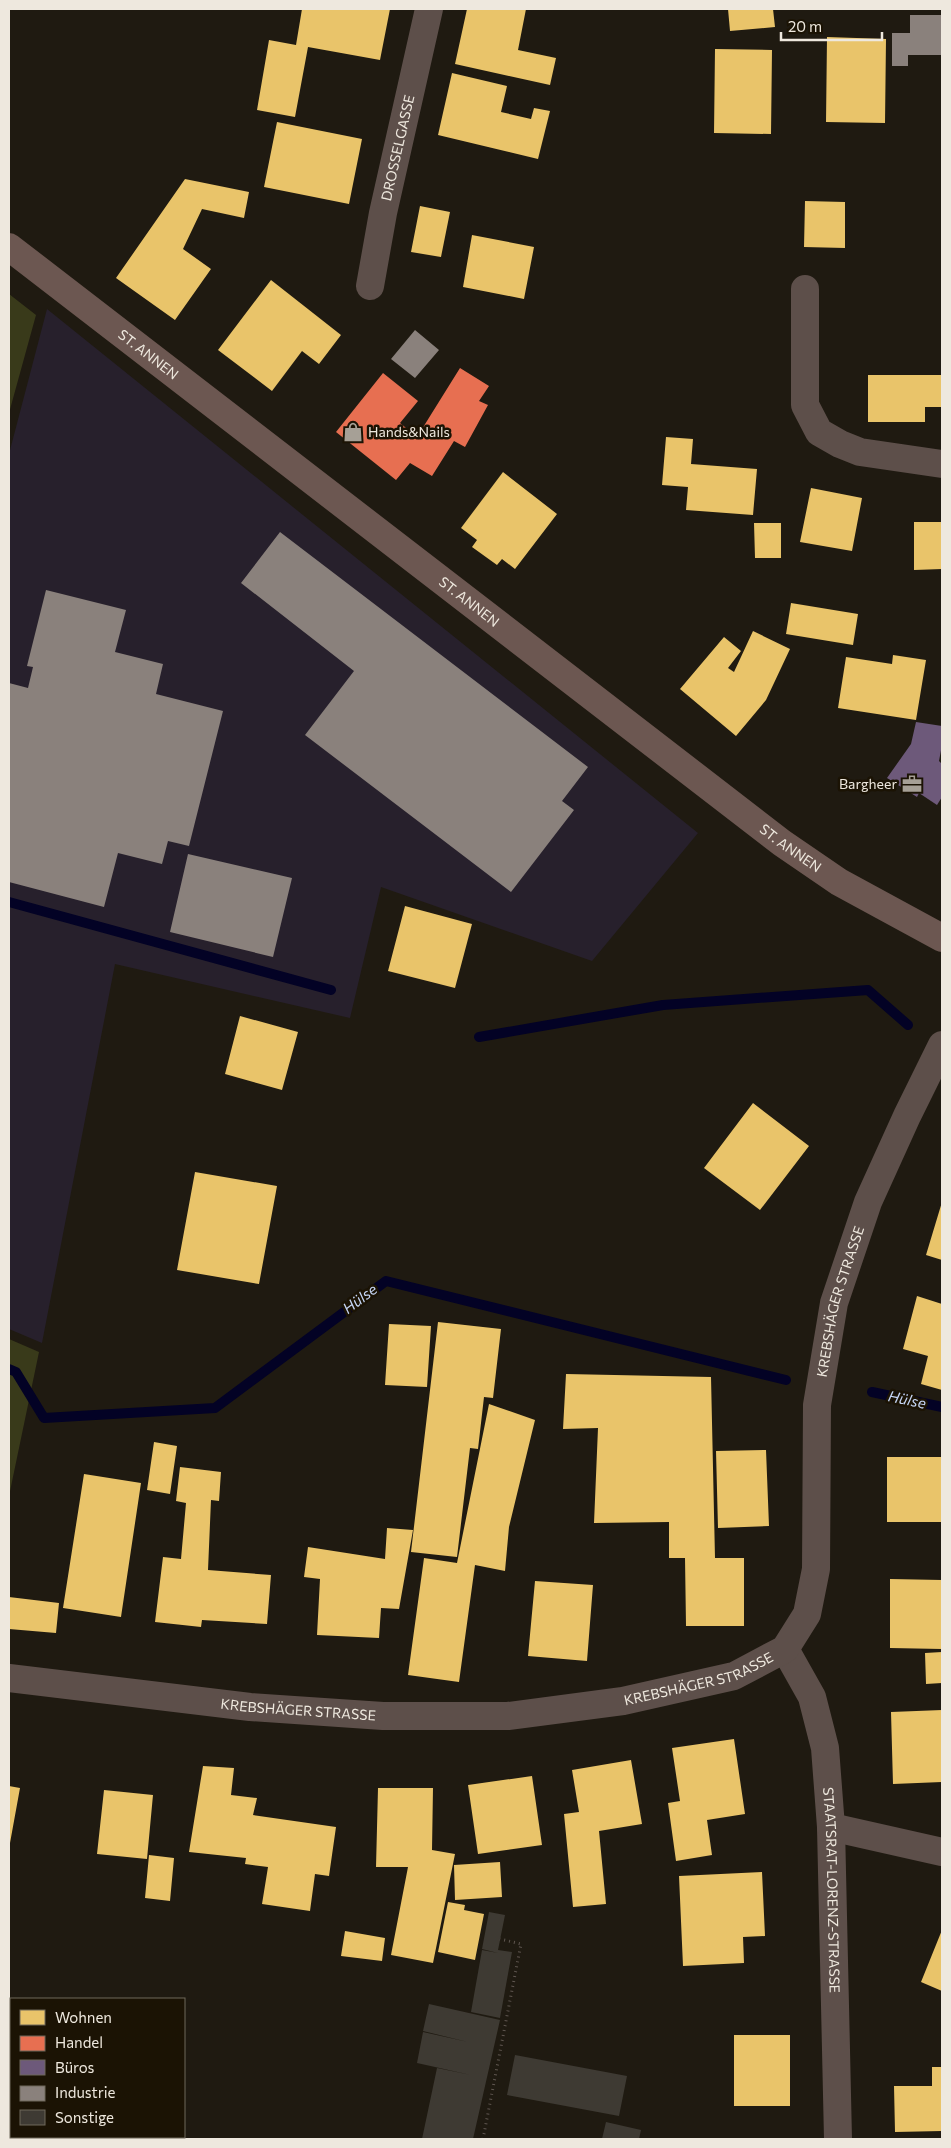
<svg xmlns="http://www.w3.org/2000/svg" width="951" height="2148" font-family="Commissioner,sans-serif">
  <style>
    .industrial { fill: #27202c }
    .green { fill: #393a1a }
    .homes { fill: #e9c46a }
    .shops { fill: #e76f51 }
    .offices { fill: #6d597a }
    .industry { fill: #8a817c }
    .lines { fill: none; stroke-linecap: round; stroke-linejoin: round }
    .stream { stroke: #030225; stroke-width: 10 }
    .building { fill: #3e3a33 }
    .path { stroke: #5f5650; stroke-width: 3; stroke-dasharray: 1 4; stroke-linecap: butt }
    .minor { stroke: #5d4f4a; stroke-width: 28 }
    .major { stroke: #6c5751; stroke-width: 28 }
    .labels { text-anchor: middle; stroke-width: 5; stroke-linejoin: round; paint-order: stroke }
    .street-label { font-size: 14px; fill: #eee8de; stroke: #1b1304 }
    .poi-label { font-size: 14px; fill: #eee8de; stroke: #1b1304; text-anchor: start }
    .water-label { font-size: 15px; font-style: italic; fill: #c6d6f5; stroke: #1b1304 }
  </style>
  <rect width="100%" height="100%" fill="#1f1a11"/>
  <!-- industrial -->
  <path class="industrial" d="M47,309L698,833L592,961L381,887L350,1018L115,964L42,1343L9,1329V454Z"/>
  <!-- green -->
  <path class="green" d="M9,294L36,315L9,413Z
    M9,1339L39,1352L9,1496Z"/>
  <!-- homes -->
  <path class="homes" d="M302,9H390L380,60L308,47L295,117L257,110L269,40L296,45Z
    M467,9H526L518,50L556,58L550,85L455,64Z
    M728,9H773L775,27L730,31Z
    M827,37L886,39L885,123L826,122Z
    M715,49L772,50L771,134L714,133Z
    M452,73L507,86L501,112L531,119L534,108L550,111L538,159L438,135Z
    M277,122L362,139L349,204L264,187Z
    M185,179L249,192L244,218L202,209L183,249L211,269L175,320L116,278Z
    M805,201L845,202V248L804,247Z
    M420,206L450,212L441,257L411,252Z
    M472,235L534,247L524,299L463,287Z
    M271,280L341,335L319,364L302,351L272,391L218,350Z
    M868,375H942V407H925V422H868Z
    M666,437L693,439L691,464L757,469L753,515L686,510L688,487L662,485Z
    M503,472L557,514L515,569L502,559L497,565L472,547L477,540L461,528Z
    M811,488L862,498L852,551L800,542Z
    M914,522H942V569L914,570Z
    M754,523H781V558H755Z
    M791,603L858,614L853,645L786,634Z
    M753,631L790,649L766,700L736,736L680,689L724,637L741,651L728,668L734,672Z
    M893,655L926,660L916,720L838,708L846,657L892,664Z
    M405,906L472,924L455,988L388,971Z
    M240,1016L298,1032L282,1090L225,1074Z
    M753,1103L809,1146L760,1210L704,1168Z
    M195,1172L277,1186L259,1284L177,1270Z
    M942,1202V1260L926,1255Z
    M917,1296L942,1304V1390L921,1384L928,1356L903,1349Z
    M438,1322L501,1329L493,1398L484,1397L478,1449L470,1448L457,1557L411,1552Z
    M389,1324L431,1326L427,1387L385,1385Z
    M566,1374L711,1377L715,1558H744V1626H686L685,1558H669V1522L594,1523L598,1428L563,1429Z
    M489,1404L535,1420L509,1527L505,1571L475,1565L459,1682L408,1675L424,1558L457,1563Z
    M154,1442L177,1446L170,1494L147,1490Z
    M766,1450L769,1526L718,1528L716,1451Z
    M887,1457H942V1522H887Z
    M180,1467L221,1472L219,1501L211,1500L208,1570L271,1575L267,1624L202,1620L201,1627L155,1622L163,1557L181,1559L186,1503L176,1501Z
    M84,1474L141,1483L121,1617L63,1608Z
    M387,1528L413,1530L399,1609L381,1608L379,1638L317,1635L320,1579L304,1577L308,1547L385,1559Z
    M890,1579L942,1580V1649L890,1648Z
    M535,1581L593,1585L587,1661L528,1656Z
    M9,1597L59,1603L56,1633L9,1629Z
    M942,1652V1683L926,1684L925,1653Z
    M942,1710V1782L893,1784L891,1712Z
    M734,1739L745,1814L707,1820L712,1855L676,1861L668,1803L680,1801L672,1748Z
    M631,1760L642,1824L599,1831L606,1904L573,1907L564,1814L579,1812L572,1770Z
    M203,1766L234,1768L231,1795L257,1798L253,1815L336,1827L329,1876L315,1874L310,1911L262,1904L268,1867L245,1864L246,1858L189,1852Z
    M532,1776L542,1845L478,1854L468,1785Z
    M9,1786L20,1788L10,1843H9Z
    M378,1788H433L432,1850L455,1854L433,1963L391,1955L408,1867H376Z
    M104,1790L153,1795L147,1859L97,1854Z
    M149,1855L174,1858L170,1901L145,1898Z
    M500,1862L502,1897L455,1900L454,1865Z
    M762,1872L765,1936L743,1937L744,1963L683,1966L679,1876Z
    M448,1902L465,1905L464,1910L484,1914L475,1960L438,1952Z
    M942,1930V1991L921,1982Z
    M345,1931L385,1938L382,1961L341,1956Z
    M734,2035H790V2106H734Z
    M932,2067H942V2131L895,2132L894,2086H932Z"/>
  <!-- shops -->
  <path class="shops" d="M460,368L489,386L479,401L488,405L465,447L454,441L432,476L410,463L396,480L336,432L383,373L418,401L400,423L417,437Z"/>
  <!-- offices -->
  <path class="offices" d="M916,722L942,726V745L939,761L942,764V797L937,805L919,793L917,797L887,778L911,744Z"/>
  <!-- industry -->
  <path class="industry" d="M910,15H942V55H908V66H892V33H910Z
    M415,330L439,350L415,378L391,359Z
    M280,532L588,767L562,801L574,810L511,892L305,735L354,671L241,583Z
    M46,590L126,610L115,652L163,664L156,694L223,711L189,846L168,841L162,864L118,853L104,907L9,882V683L28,688L33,667L27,666Z
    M188,854L292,878L273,957L170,932Z"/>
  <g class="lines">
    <!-- stream -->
    <path class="stream" d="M9,902L331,990
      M479,1037L663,1005L868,990L908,1025
      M9,1369L16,1372L44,1418L215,1408L386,1281L786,1380
      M872,1392L942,1407"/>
  </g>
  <!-- building -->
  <path class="building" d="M489,1912L505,1915L498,1950L512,1952L500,2018L471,2012L482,1950L498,1953L482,1949Z
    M429,2004L500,2020L473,2139H422L437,2068L471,2075L417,2063L423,2032L468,2042L423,2031Z
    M515,2055L627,2076L619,2116L507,2095Z
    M606,2122L641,2130L639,2139H602Z"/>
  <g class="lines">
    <!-- path -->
    <path class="path" d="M483,2139L521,1944L500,1939"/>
    <!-- minor -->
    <g class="minor">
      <path id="s1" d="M370,286L383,213L429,9"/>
      <path d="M805,289V405L819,432L840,444L860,452L942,464"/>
      <path id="s2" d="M785,1649L812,1697L825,1748L831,1827L838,2139"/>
      <path id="s3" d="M9,1678L250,1707L383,1716H508L623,1701L734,1676L785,1649L807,1614L816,1569L817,1405L834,1303L868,1202L907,1116L942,1045"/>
      <path d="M831,1827L942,1852"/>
      <path d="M103,2137L115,2139"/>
    </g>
    <!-- major -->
    <path class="major" id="s4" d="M9,247L782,843L839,882L942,938"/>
  </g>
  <!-- icons -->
  <defs>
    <symbol id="shop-bare" viewBox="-9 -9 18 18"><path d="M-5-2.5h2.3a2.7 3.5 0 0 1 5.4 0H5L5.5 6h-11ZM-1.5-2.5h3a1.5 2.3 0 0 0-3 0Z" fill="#a6a096" stroke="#1b1304" stroke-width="2.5" paint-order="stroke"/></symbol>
    <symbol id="office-bare" viewBox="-9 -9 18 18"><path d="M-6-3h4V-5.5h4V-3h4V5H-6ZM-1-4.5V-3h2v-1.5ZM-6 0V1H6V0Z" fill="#a6a096" stroke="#1b1304" stroke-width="2.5" paint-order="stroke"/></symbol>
  </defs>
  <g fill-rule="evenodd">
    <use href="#shop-bare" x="339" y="418" width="28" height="28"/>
    <use href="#office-bare" x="898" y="770" width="28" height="28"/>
  </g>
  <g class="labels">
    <!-- street labels -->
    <g class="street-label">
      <text dy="5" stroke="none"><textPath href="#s1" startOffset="141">DROSSELGASSE</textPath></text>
      <text dy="5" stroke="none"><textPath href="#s4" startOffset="176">ST. ANNEN</textPath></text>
      <text dy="5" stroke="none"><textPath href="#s4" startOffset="581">ST. ANNEN</textPath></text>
      <text dy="5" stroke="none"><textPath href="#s4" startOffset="986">ST. ANNEN</textPath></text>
      <text dy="5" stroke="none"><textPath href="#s3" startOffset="1146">KREBSHÄGER STRASSE</textPath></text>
      <text dy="5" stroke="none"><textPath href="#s3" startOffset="696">KREBSHÄGER STRASSE</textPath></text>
      <text dy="5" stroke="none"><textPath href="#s3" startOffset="291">KREBSHÄGER STRASSE</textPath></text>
      <text dy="5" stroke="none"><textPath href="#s2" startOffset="250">STAATSRAT-LORENZ-STRASSE</textPath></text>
    </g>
    <!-- poi labels -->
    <g class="poi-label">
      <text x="368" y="437">Hands&amp;Nails</text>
      <text x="897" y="789" text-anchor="end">Bargheer</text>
    </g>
    <!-- water labels -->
    <g class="water-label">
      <text transform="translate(360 1299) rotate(-37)" y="5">Hülse</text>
      <text transform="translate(907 1400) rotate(12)" y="5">Hülse</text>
    </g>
  </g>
  <!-- border -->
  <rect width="951" height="2148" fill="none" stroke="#eee8de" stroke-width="20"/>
  <!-- legend -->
  <rect x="10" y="1998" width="175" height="140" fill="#1b1304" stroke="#6f685b"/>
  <rect x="20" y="2010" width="25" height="15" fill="#e9c46a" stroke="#6f685b"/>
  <text x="55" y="2023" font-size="15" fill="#eee8de">Wohnen</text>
  <rect x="20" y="2036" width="25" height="15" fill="#e76f51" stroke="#6f685b"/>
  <text x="55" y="2048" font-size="15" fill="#eee8de">Handel</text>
  <rect x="20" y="2060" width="25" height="15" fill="#6d597a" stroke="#6f685b"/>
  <text x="55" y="2073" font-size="15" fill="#eee8de">Büros</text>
  <rect x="20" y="2086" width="25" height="15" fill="#8a817c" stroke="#6f685b"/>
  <text x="55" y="2098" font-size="15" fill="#eee8de">Industrie</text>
  <rect x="20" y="2110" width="25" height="15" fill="#3e3a33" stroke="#6f685b"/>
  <text x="55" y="2123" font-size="15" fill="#eee8de">Sonstige</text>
  <!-- scale -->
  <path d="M781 32v8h101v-8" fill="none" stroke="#eee8de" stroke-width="2.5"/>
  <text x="788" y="32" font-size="15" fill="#eee8de" stroke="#1b1304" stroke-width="4" paint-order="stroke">20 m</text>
</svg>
